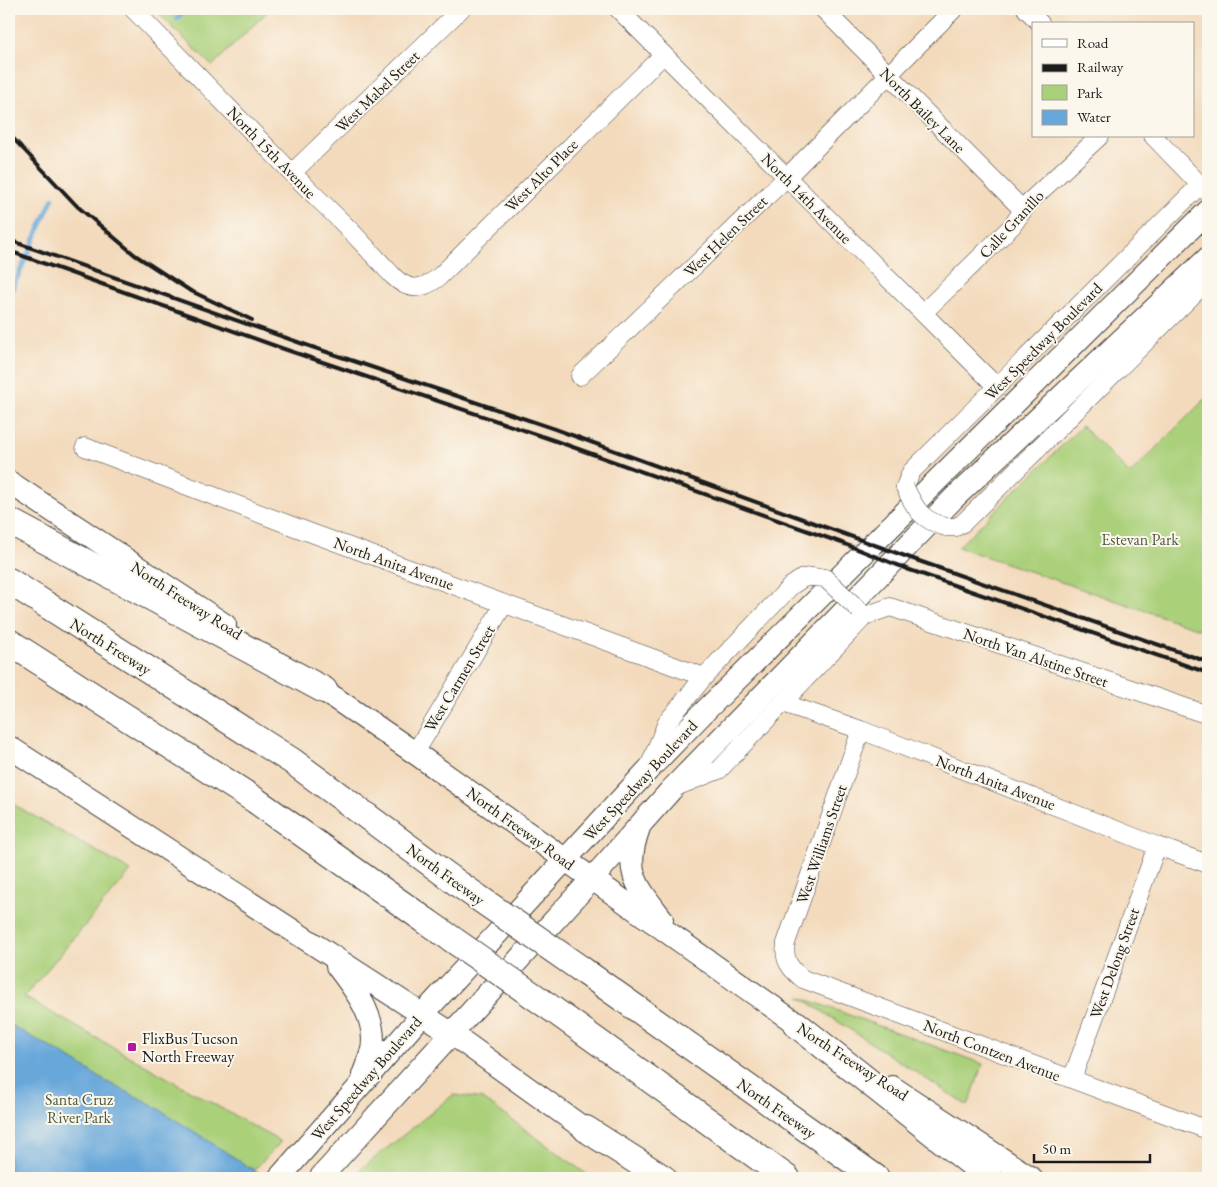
<svg xmlns="http://www.w3.org/2000/svg" width="1217" height="1187" font-family="'EB Garamond',serif">
  <style>
    .green { fill: #aad07a; stroke: #63764b }
    .water { fill: #67a7da; stroke: #42627b }
    .lines { fill: none; stroke-linecap: round; stroke-linejoin: round }
    .stream { stroke: #67a7da; stroke-width: 4.5 }
    .minor-casing { stroke: #3c3834; stroke-width: 19 }
    .major-casing { stroke: #3c3834; stroke-width: 24 }
    .highway-casing { stroke: #3c3834; stroke-width: 28 }
    .minor { stroke: #fff; stroke-width: 18 }
    .major { stroke: #fff; stroke-width: 22 }
    .highway { stroke: #fff; stroke-width: 26 }
    .rail { stroke: #1c1c1c; stroke-width: 4 }
    .minor-bridge-casing { stroke: #3c3834; stroke-width: 19; stroke-linecap: butt }
    .highway-bridge-casing { stroke: #3c3834; stroke-width: 28; stroke-linecap: butt }
    .minor-bridge { stroke: #fff; stroke-width: 18 }
    .highway-bridge { stroke: #fff; stroke-width: 26 }
    .poi-dot { fill: #b5179e; stroke: #fbf7ec; stroke-width: 2 }
    .labels { text-anchor: middle; stroke-width: 4; stroke-linejoin: round; paint-order: stroke }
    .street-label { font-size: 16px; fill: #1c1c1c; stroke: #fbf7ec }
    .park-label { font-size: 16px; fill: #4e5b3d; stroke: #fbf7ec }
    .poi-label { font-size: 16px; fill: #1c1c1c; stroke: #fbf7ec; text-anchor: start }
  </style>
  <rect width="100%" height="100%" fill="#fbf7ec"/>
  <filter id="ink" filterUnits="userSpaceOnUse"><feTurbulence type="fractalNoise" baseFrequency=".02" numOctaves="2"/><feDisplacementMap in="SourceGraphic" scale="10" xChannelSelector="R" yChannelSelector="G"/><feConvolveMatrix kernelMatrix="1 2 1 2 8 2 1 2 1" color-interpolation-filters="sRGB"/></filter>
  <filter id="wash" filterUnits="userSpaceOnUse"><feTurbulence type="fractalNoise" baseFrequency=".0096" numOctaves="4" result="noise"/><feDisplacementMap in="SourceGraphic" scale="20" xChannelSelector="R" yChannelSelector="G"/><feGaussianBlur stdDeviation="1.12" result="paint"/><feColorMatrix in="noise" values="0 0 0 0 0 0 0 0 0 0 0 0 0 0 0 0 0 1.4 0 .05"/><feComposite in="paint" operator="in"/></filter>
  <g filter="url(#wash)">
    <rect width="100%" height="100%" fill="#f3dabc"/>
    <!-- green -->
    <path class="green" d="M154,9H270L212,66Z
      M1208,396V632L958,547L1082,426L1130,474Z
      M9,802L131,871L24,997L281,1142L246,1178H9Z
      M800,997L983,1064L968,1106Z
      M453,1095L483,1099L592,1178H352L360,1170Z"/>
    <!-- water -->
    <path class="water" d="M9,1024L78,1063L103,1080L153,1105L266,1178H9Z"/>
    <g class="lines">
      <!-- stream -->
      <path class="stream" d="M177,19L185,9
        M9,296L53,198"/>
    </g>
  </g>
  <g filter="url(#ink)">
    <g class="lines">
      <defs>
        <path id="minor" d="M133,9L292,173L351,231L393,276C409,292 422,290 439,277L663,55
          M618,9L997,387
          M823,9L1023,210
          M1026,9L1041,24
          M1153,136L1208,193
          M292,173L461,9
          M923,313L1012,226L1029,202L1100,136
          M580,376L786,178L954,9
          M85,447L295,527L704,677
          M905,487L911,472L1200,185
          M946,527H956L963,523L1208,280
          M783,703L861,730L1157,846L1208,864
          M861,730L786,943C783,960 790,969 803,979L1208,1130
          M415,753L504,604
          M649,767L667,722L704,677L791,586L803,578L811,577
          M676,787L719,770L865,616L890,607L1208,715
          M1072,1079L1157,846"/>
        <path id="major" d="M9,482L225,625
          M310,681L415,753L811,1034
          M9,747L451,1033L600,1140
          M639,828C623,871 636,885 662,919
          M337,966C355,990 378,1018 372,1050C370,1058 366,1067 363,1075
          M892,1087L1031,1178
          M279,1178L422,1015L648,770L705,711L1208,211
          M320,1178L592,879L671,790L954,498L1208,258"/>
        <path id="highway" d="M9,521L324,690
          M9,581L292,761L460,885
          M9,642L255,800L426,921
          M581,969L876,1178
          M548,1006L787,1178
          M796,1024L990,1178
          M586,1129L663,1178"/>
      </defs>
      <!-- minor casing -->
      <use href="#minor" class="minor-casing"/>
      <!-- major casing -->
      <use href="#major" class="major-casing"/>
      <!-- highway casing -->
      <use href="#highway" class="highway-casing"/>
      <!-- minor -->
      <use href="#minor" class="minor"/>
      <!-- major -->
      <use href="#major" class="major"/>
      <!-- highway -->
      <use href="#highway" class="highway"/>
      <!-- rail -->
      <path class="rail" d="M9,134L77,206L135,255L189,290L252,320
        M9,240L309,346L555,429L916,560L1208,662
        M9,251L284,349L553,440L842,543L907,569L1208,673"/>
      <defs>
        <path id="minor-bridge" d="M905,487C915,509 921,520 946,527
          M811,577L825,578L859,610"/>
        <path id="highway-bridge" d="M460,885L581,969
          M426,921L548,1006"/>
      </defs>
      <!-- minor-bridge casing -->
      <use href="#minor-bridge" class="minor-bridge-casing"/>
      <!-- highway-bridge casing -->
      <use href="#highway-bridge" class="highway-bridge-casing"/>
      <!-- minor-bridge -->
      <use href="#minor-bridge" class="minor-bridge"/>
      <!-- highway-bridge -->
      <use href="#highway-bridge" class="highway-bridge"/>
    </g>
  </g>
  <!-- markers -->
  <rect class="poi-dot" x="127" y="1042" width="10" height="10" rx="2.5"/>
  <g class="labels">
    <!-- street labels -->
    <g class="street-label">
      <text transform="translate(377 91) rotate(-44)" y="6">West Mabel Street</text>
      <text transform="translate(923 110) rotate(45)" y="6">North Bailey Lane</text>
      <text transform="translate(272 152) rotate(46)" y="6">North 15th Avenue</text>
      <text transform="translate(541 175) rotate(-45)" y="6">West Alto Place</text>
      <text transform="translate(807 198) rotate(45)" y="6">North 14th Avenue</text>
      <text transform="translate(1011 224) rotate(-47)" y="6">Calle Granillo</text>
      <text transform="translate(725 236) rotate(-44)" y="6">West Helen Street</text>
      <text transform="translate(1043 341) rotate(-45)" y="6">West Speedway Boulevard</text>
      <text transform="translate(394 563) rotate(20)" y="6">North Anita Avenue</text>
      <text transform="translate(187 600) rotate(33)" y="6">North Freeway Road</text>
      <text transform="translate(111 646) rotate(32)" y="6">North Freeway</text>
      <text transform="translate(1036 657) rotate(19)" y="6">North Van Alstine Street</text>
      <text transform="translate(459 678) rotate(-59)" y="6">West Carmen Street</text>
      <text transform="translate(640 780) rotate(-47)" y="6">West Speedway Boulevard</text>
      <text transform="translate(996 782) rotate(21)" y="6">North Anita Avenue</text>
      <text transform="translate(521 828) rotate(36)" y="6">North Freeway Road</text>
      <text transform="translate(821 844) rotate(-71)" y="6">West Williams Street</text>
      <text transform="translate(446 874) rotate(36)" y="6">North Freeway</text>
      <text transform="translate(1114 963) rotate(-70)" y="6">West Delong Street</text>
      <text transform="translate(992 1050) rotate(21)" y="6">North Contzen Avenue</text>
      <text transform="translate(853 1061) rotate(33)" y="6">North Freeway Road</text>
      <text transform="translate(366 1078) rotate(-49)" y="6">West Speedway Boulevard</text>
      <text transform="translate(777 1108) rotate(35)" y="6">North Freeway</text>
    </g>
    <!-- park labels -->
    <g class="park-label">
      <text x="1140" y="545">Estevan Park</text>
      <text x="79" y="1105">Santa Cruz<tspan x="79" dy="18">River Park</tspan></text>
    </g>
    <!-- poi labels -->
    <g class="poi-label">
      <text x="142" y="1044">FlixBus Tucson<tspan x="142" dy="18">North Freeway</tspan></text>
    </g>
  </g>
  <!-- margin -->
  <rect width="1217" height="1187" fill="none" stroke="#fbf7ec" stroke-width="30"/>
  <!-- legend -->
  <rect x="1032" y="22" width="162" height="115" fill="#fbf7ec" stroke="#a29f99"/>
  <rect x="1042" y="39" width="25" height="8" fill="#ffffff" stroke="#a29f99"/>
  <text x="1077" y="48" font-size="15" fill="#1c1c1c">Road</text>
  <rect x="1042" y="64" width="25" height="8" fill="#1c1c1c" stroke="#a29f99"/>
  <text x="1077" y="72" font-size="15" fill="#1c1c1c">Railway</text>
  <rect x="1042" y="85" width="25" height="15" fill="#aad07a" stroke="#a29f99"/>
  <text x="1077" y="98" font-size="15" fill="#1c1c1c">Park</text>
  <rect x="1042" y="110" width="25" height="15" fill="#67a7da" stroke="#a29f99"/>
  <text x="1077" y="122" font-size="15" fill="#1c1c1c">Water</text>
  <!-- scale -->
  <path d="M1034 1154v8h116v-8" fill="none" stroke="#1c1c1c" stroke-width="2.5"/>
  <text x="1042" y="1154" font-size="15" fill="#1c1c1c" stroke="#fbf7ec" stroke-width="4" paint-order="stroke">50 m</text>
</svg>
